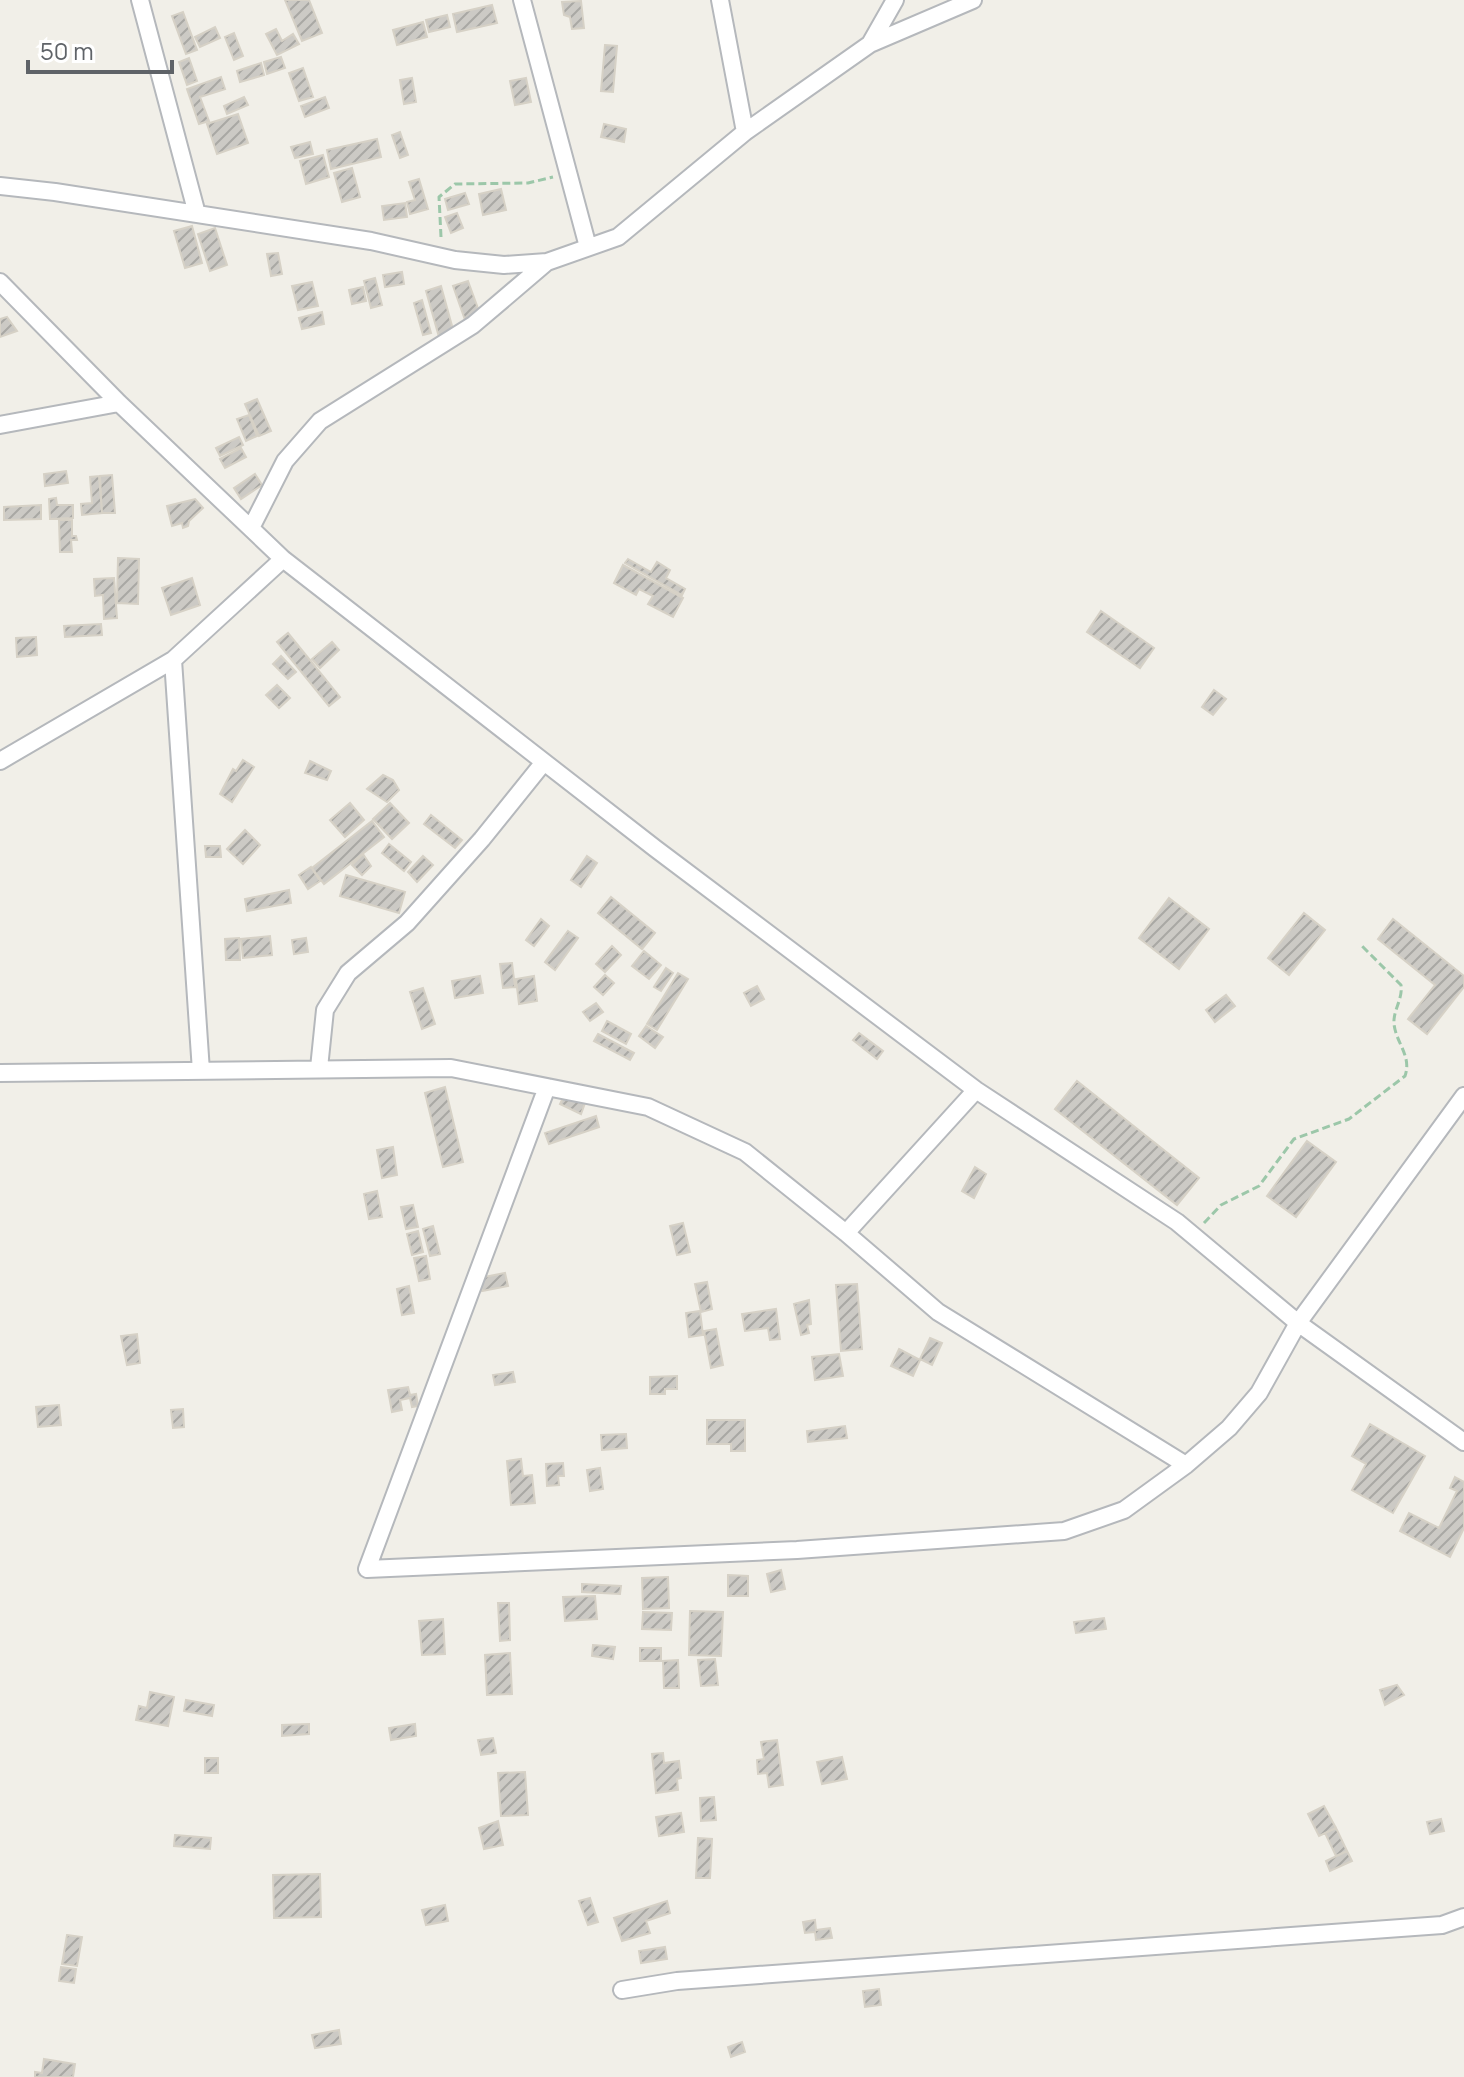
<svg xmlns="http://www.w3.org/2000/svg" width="1464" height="2077" font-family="Manrope,sans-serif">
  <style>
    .building { fill: url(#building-hatch); stroke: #d6d1c6; stroke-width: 2 }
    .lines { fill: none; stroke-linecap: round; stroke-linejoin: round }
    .street-casing { stroke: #b5b8bc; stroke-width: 20 }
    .path { stroke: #9cc7a9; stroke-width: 3; stroke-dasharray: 8 4; stroke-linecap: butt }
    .street { stroke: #fff; stroke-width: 16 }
  </style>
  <defs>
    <pattern id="building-hatch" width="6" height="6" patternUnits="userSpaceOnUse" patternTransform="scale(2)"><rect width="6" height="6" fill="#cccac5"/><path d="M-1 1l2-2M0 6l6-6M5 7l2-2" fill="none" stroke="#a9a8a4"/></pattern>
  </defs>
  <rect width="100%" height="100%" fill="#f1efe8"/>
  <!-- building -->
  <path class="building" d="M285,0H309L322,33L302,41Z
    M581,1L584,28L572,29L570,17L564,15L562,2Z
    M492,5L497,23L457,32L453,14Z
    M183,12L197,50L186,54L172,16Z
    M447,15L450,27L429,32L426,20Z
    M423,22L427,37L397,45L393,30Z
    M215,27L220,38L200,47L195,37Z
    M276,29L282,41L293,34L299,44L277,55L266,34Z
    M234,33L243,56L234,60L225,37Z
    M605,45L617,46L613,92L601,91Z
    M281,57L285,68L267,74L264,62Z
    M189,58L197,81L187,85L179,62Z
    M261,63L264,75L240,82L237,71Z
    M303,68L313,97L299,101L289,73Z
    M221,77L225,89L200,97L209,121L199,124L187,89Z
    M412,78L416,102L404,104L400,80Z
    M526,78L531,102L515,105L510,81Z
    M244,97L248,105L227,114L224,106Z
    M325,97L329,108L305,117L301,106Z
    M238,114L248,143L217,154L207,124Z
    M604,124L626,129L624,142L601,137Z
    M400,132L408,155L400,158L392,135Z
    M377,139L381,157L331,169L327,150Z
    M310,142L313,154L295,158L291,147Z
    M323,155L329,177L306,184L300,161Z
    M352,168L360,197L342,202L334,173Z
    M419,179L428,209L410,214L407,202L415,200L409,182Z
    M501,189L506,210L483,215L479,194Z
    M465,193L469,204L448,210L445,199Z
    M405,203L407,217L384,220L382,206Z
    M457,213L463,228L451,233L445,217Z
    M192,226L202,263L185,268L174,231Z
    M215,228L227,265L210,271L198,234Z
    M278,253L282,274L271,276L267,254Z
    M402,272L404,284L385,287L383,275Z
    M375,278L382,305L371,308L364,281Z
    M468,281L480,314L465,320L453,286Z
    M312,282L318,306L298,310L292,286Z
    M441,286L454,333L439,337L426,291Z
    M363,287L366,301L352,304L349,290Z
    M422,300L431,333L423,335L414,303Z
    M322,312L324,324L302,329L299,318Z
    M7,317L17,331L0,337V319Z
    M257,399L271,431L259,436L245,404Z
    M249,415L257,436L246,441L237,419Z
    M239,437L243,445L220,456L216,448Z
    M241,448L246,457L225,468L220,459Z
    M66,471L68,483L45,486L44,474Z
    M255,474L262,485L241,499L234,488Z
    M112,475L115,513H102L100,476Z
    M99,476L102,513L82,515L81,504L92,503L90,477Z
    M56,498L57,505H73V518L50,519L49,499Z
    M195,499L203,508L189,521L188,526L183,528L182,523L172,526L167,506Z
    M41,505V519L4,520V507Z
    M59,520H72V536H76L77,540H71L72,552H60Z
    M118,558L139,559L138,604L117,603Z
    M628,559L651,572L657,562L670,570L666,578L685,589L682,595L625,563Z
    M623,565L683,598L673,617L648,604L653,596L639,589L636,595L614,583Z
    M114,578L117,618L104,619L103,595L95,596L94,579Z
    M192,578L200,605L171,615L162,588Z
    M1101,611L1154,648L1140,668L1087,632Z
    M101,624L102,635L65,637L64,626Z
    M288,633L340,697L329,706L277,642Z
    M36,637L37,655L17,657L16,638Z
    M332,642L339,650L320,668L312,659Z
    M281,656L296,672L288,679L273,664Z
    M277,685L290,698L279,708L266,695Z
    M1214,690L1226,699L1213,715L1202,707Z
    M243,760L254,767L232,802L220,794L233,769L236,771Z
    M310,761L331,771L327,780L305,773Z
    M383,775L393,780L399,790L387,802L367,789Z
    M350,803L364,820L345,837L330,820Z
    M390,803L409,823L392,839L373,819Z
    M431,815L462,840L455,848L424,824Z
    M372,821L384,837L324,884L312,868Z
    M245,830L260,845L243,864L227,849Z
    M389,844L411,862L404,871L382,853Z
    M205,846H220L221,857H206Z
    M363,854L371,866L362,875L352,865Z
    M423,856L433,865L417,882L408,872Z
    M587,856L597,863L581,887L571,880Z
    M311,867L320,881L308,889L299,875Z
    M346,875L405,892L399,913L340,896Z
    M289,890L291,903L247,911L245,899Z
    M611,897L655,933L642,949L598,913Z
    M1169,898L1209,929L1179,969L1139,938Z
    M1304,913L1325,930L1289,975L1268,958Z
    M541,919L549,926L534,946L526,940Z
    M1393,919L1464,976V987L1427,1034L1408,1019L1435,985L1378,939Z
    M568,931L578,938L555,970L545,962Z
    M270,936L272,955L243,958L241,939Z
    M239,938L240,960H226L225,939Z
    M306,938L308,952L294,954L292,940Z
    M612,946L621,955L605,972L596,964Z
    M644,951L661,965L649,979L632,966Z
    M512,963L515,987L503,988L500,964Z
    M666,968L673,973L661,991L654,987Z
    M678,973L688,979L657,1030L647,1024Z
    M605,975L614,983L603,995L594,987Z
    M480,976L483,993L455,998L452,981Z
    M534,976L537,1001L519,1004L516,979Z
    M757,986L764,999L751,1006L744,993Z
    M423,988L435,1024L422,1029L410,992Z
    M1226,995L1235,1006L1215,1022L1206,1010Z
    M596,1003L603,1012L590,1021L583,1012Z
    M607,1021L631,1034L626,1044L602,1031Z
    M646,1026L663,1037L655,1048L639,1036Z
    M859,1033L883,1051L877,1059L853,1040Z
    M598,1034L634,1053L630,1060L594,1041Z
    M1077,1081L1199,1178L1177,1205L1055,1109Z
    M445,1087L463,1162L443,1167L425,1093Z
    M565,1094L585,1103L581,1114L560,1104Z
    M596,1116L599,1127L549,1144L545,1133Z
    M1307,1141L1336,1162L1296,1217L1267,1196Z
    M393,1147L397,1175L382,1178L377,1150Z
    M975,1167L986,1174L974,1198L962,1191Z
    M377,1191L382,1217L369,1219L364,1194Z
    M413,1205L418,1227L406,1229L401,1207Z
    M683,1223L690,1252L677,1255L670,1226Z
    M433,1226L440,1254L430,1256L423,1229Z
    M418,1231L423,1252L412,1255L407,1234Z
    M426,1256L430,1279L419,1281L414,1258Z
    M505,1273L508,1286L482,1291L479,1278Z
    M707,1282L712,1309L701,1312L695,1284Z
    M857,1284L862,1349L841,1351L836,1285Z
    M409,1286L414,1313L402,1315L397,1289Z
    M809,1300L811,1324L807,1325L809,1333L801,1335L794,1304Z
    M776,1309L780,1339L770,1340L768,1328L745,1331L742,1314Z
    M700,1311L703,1335L689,1337L686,1313Z
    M716,1329L723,1365L711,1368L704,1331Z
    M137,1334L140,1363L127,1365L121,1336Z
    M930,1338L942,1343L932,1365L920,1359Z
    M899,1349L920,1360L913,1376L891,1366Z
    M839,1354L843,1376L815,1380L812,1357Z
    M513,1372L515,1382L495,1385L493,1375Z
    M677,1376V1389H665V1394H650V1377Z
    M408,1387L410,1395L416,1394L418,1406L412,1407L410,1398L400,1400L402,1410L392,1412L388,1390Z
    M59,1405L61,1425L38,1427L36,1407Z
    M183,1409L184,1427L173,1428L171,1410Z
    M707,1420H745V1451H731V1444H707Z
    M1370,1424L1425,1456L1393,1513L1352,1490L1366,1464L1352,1456Z
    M845,1426L847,1438L808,1442L807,1431Z
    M626,1434L627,1448L602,1450L601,1435Z
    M521,1459L523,1476L532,1475L535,1503L511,1505L507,1461Z
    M563,1463L564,1476H558L559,1485L547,1486L546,1464Z
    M600,1468L603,1489L590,1491L587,1470Z
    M1455,1477L1464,1482V1528L1450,1557L1400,1531L1409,1513L1439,1528L1457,1491L1450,1488Z
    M781,1570L785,1589L771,1592L767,1574Z
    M728,1575L748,1576V1596H728Z
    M668,1577L669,1608L643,1609L642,1578Z
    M582,1584L621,1586L620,1594L582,1592Z
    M595,1596L597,1619L565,1621L563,1597Z
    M498,1603H509L510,1640L500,1641Z
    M690,1611L723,1612L721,1656L689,1655Z
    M643,1612L672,1613L671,1630L642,1629Z
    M1104,1618L1106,1629L1076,1633L1074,1622Z
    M443,1619L445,1654L422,1655L419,1621Z
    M593,1645L615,1647L613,1659L592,1656Z
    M640,1648H661V1661H640Z
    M510,1653L512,1694L487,1695L485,1655Z
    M715,1659L718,1685L701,1686L698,1660Z
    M678,1660L679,1688H664L663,1661Z
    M1397,1685L1404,1695L1385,1705L1380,1690Z
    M150,1692L174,1697L168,1726L136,1720L139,1706L147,1708Z
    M186,1700L214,1705L212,1716L184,1711Z
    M309,1724V1734L282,1736V1725Z
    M415,1724L416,1736L391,1740L389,1728Z
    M493,1738L496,1753L481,1755L478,1740Z
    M777,1740L783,1785L769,1787L767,1773L758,1774L757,1760L764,1759L761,1742Z
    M663,1753L664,1763L679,1761L681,1778L677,1779L678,1790L656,1793L652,1754Z
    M842,1757L847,1779L822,1784L817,1762Z
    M205,1758H218V1773H205Z
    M525,1772L528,1815L501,1816L498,1773Z
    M714,1797L716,1820L701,1821L700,1798Z
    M1324,1806L1336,1828L1319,1836L1308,1814Z
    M681,1813L684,1832L659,1836L656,1817Z
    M1441,1819L1444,1831L1430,1834L1427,1822Z
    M498,1821L503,1845L484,1849L479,1828Z
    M1336,1828L1347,1851L1336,1856L1325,1833Z
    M175,1835L211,1838L210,1849L174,1846Z
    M698,1838L712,1839L710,1878H696Z
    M1347,1851L1352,1861L1330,1871L1326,1861Z
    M320,1874L321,1917L274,1918L273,1875Z
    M590,1898L598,1922L588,1925L579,1901Z
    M667,1901L670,1913L646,1921L650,1933L622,1941L614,1918Z
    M445,1905L448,1921L426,1925L422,1910Z
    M815,1920L816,1930L830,1928L832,1938L816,1940L815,1932L805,1933L803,1922Z
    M67,1935L82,1937L77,1966L62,1964Z
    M665,1947L667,1959L641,1963L639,1951Z
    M61,1967L76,1969L74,1983L59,1981Z
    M879,1989L881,2005L865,2007L863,1991Z
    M339,2030L341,2044L315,2048L312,2035Z
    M742,2042L745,2052L731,2057L728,2047Z
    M44,2059L75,2064L73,2077H35V2072L42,2073Z"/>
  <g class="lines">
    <defs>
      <path id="street" d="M140,0L197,214
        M522,0L588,247
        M720,0L745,132
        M870,44L973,0
        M0,186L55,192L371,241L455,260L504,265L547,262L618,237L745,132L870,44L895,0
        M0,282L119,403L283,559L656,849L976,1090L1177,1222L1298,1323L1464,1442
        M0,425L119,403
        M251,528L285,461L320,421L473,325L547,262
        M173,660L201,1071
        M0,761L173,660L283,559
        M319,1068L325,1010L348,973L407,923L482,839L544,762
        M0,1073L451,1068L648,1107L745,1152L846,1233L938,1312L1186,1465
        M547,1087L367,1569L797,1550L1064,1531L1124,1510L1186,1465L1229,1428L1259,1393L1298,1323L1464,1096
        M846,1233L976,1090
        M622,1990L677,1981L1442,1925L1464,1917"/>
    </defs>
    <!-- street casing -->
    <use href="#street" class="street-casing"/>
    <!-- path -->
    <path class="path" d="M441,237L439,197L455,184L528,183L553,177
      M1204,1223L1221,1205L1259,1186L1294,1139L1349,1119L1405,1076C1412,1056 1396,1043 1394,1024C1393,1010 1403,999 1401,985L1360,944"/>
    <!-- street -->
    <use href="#street" class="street"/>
  </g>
  <!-- scale -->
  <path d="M28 60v12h144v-12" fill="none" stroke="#5f6368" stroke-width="4"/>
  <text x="40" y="60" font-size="24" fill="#5f6368" stroke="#ffffff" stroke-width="6" paint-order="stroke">50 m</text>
</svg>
